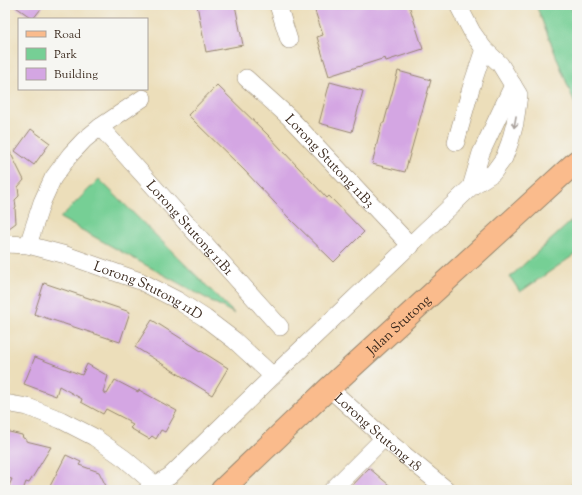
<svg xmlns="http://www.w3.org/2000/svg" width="582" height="495" font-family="'Sorts Mill Goudy',serif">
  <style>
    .green { fill: #76cf95; stroke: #587c5a }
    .building { fill: #d4a6e3 }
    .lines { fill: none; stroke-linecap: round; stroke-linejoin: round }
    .street-casing { stroke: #94846c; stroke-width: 18 }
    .primary-casing { stroke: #94846c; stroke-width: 24 }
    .street { stroke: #fff; stroke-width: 17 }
    .primary { stroke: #fabb8c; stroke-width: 22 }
    .oneway { stroke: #a79f9a }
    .labels { text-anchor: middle; stroke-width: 3; stroke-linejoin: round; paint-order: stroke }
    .street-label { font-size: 14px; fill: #3b2a1e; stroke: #f6f6f2 }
  </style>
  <rect width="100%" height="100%" fill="#f6f6f2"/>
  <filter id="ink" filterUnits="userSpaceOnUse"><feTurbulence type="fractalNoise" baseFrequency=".025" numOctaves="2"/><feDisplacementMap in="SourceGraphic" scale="8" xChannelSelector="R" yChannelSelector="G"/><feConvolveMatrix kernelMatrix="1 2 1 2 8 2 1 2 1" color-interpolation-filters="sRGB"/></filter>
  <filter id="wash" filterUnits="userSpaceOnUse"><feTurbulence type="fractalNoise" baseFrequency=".012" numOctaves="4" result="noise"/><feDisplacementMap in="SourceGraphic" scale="16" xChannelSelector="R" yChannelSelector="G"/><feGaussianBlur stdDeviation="0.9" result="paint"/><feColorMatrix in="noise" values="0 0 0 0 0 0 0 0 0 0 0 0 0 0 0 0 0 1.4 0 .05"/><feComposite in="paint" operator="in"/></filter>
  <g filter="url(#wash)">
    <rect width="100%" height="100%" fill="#ecdeba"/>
    <!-- green -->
    <path class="green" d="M536,5H570L577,21V109Z
      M99,179L235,314L60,218Z
      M577,216V253L520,292L510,277Z
      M577,481V490H564Z"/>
    <g id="blocks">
      <!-- building -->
      <path class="building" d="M13,5H44L33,19Z
        M197,5H235L243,45L206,52Z
        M313,5H409L423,49L386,61L385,58L329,76L317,37L323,35Z
        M398,71L431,80L405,172L372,164L382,123H384Z
        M330,82L363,91L352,132L319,123Z
        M217,85L268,135L327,198L329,196L364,232L334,262L289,218L244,170L188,115Z
        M31,129L50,143L34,165L15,151Z
        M5,142L24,180L18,187L19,196L15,200L16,207L15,208L16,223L5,231Z
        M44,283L130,312L120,342L34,314Z
        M152,320L228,368L212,395L135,347Z
        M35,357L82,375L87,364L108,376L103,392L107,394L115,380L138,392L139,390L177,411L165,432L161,430L156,439L152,436L149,439L130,428L133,425L129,423V421L106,409L103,414L81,402L82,399L59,386L56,396L24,384Z
        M5,431L22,435L23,438L26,439V441L51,447L29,483L26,482L23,490H7L12,479L5,478Z
        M66,455L81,462L79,465L99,472L108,490H48Z
        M369,468L395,490H348Z"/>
    </g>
  </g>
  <g filter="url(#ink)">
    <use href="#blocks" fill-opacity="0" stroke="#94846c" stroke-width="1"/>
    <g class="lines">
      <defs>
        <g id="street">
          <path d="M278,5L289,40"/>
          <path id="s1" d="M246,78L289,117L411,246"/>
          <path id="s2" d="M100,127L280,327"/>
          <path d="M456,142L471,88L484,49"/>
          <path d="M471,187L481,153L513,85"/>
          <path id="s3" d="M5,244L28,245L66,255L140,281L177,300L205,318L234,340L273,376"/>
          <path d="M28,245L42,202L53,178L70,155L84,140L100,127L143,98"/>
          <path id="s4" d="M329,388L384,438L447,490"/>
          <path d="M5,403L28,407L61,420L94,437L125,459L161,490"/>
          <path d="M147,490L170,476L273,376L471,187L493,173L504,158L510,142L515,123L519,95L500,64L484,49L472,32L458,5"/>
          <path d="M332,490L384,438"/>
        </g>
        <g id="primary">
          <path id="s5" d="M222,490L329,388L577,161"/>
        </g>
      </defs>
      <!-- street casing -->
      <use href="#street" class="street-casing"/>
      <!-- primary casing -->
      <use href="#primary" class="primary-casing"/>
      <!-- street -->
      <use href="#street" class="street"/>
      <!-- primary -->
      <use href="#primary" class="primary"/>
    </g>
    <!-- one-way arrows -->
    <defs><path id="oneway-shaft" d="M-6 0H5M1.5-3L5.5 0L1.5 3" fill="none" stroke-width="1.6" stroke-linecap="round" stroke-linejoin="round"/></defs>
    <use class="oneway" href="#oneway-shaft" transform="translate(515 122) rotate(100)"/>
  </g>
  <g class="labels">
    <!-- street labels -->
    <g class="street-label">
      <text dy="5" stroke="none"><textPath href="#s1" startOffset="118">Lorong Stutong 11B3</textPath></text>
      <text dy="5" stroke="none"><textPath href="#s2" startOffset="135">Lorong Stutong 11B1</textPath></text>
      <text dy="5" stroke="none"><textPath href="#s3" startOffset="152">Lorong Stutong 11D</textPath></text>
      <text dy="5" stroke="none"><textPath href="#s5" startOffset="242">Jalan Stutong</textPath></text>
      <text dy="5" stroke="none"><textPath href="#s4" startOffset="66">Lorong Stutong 18</textPath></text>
    </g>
  </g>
  <!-- margin -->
  <rect width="582" height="495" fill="none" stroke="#f6f6f2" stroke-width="20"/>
  <!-- legend -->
  <rect x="18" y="18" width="130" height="72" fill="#f6f6f2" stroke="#aba49d"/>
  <rect x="26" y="31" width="20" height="6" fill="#fabb8c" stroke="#aba49d"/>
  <text x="54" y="38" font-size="12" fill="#3b2a1e">Road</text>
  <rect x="26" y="48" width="20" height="12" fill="#76cf95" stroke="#aba49d"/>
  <text x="54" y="58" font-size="12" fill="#3b2a1e">Park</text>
  <rect x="26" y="68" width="20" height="12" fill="#d4a6e3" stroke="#aba49d"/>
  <text x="54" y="78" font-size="12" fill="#3b2a1e">Building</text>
</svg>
